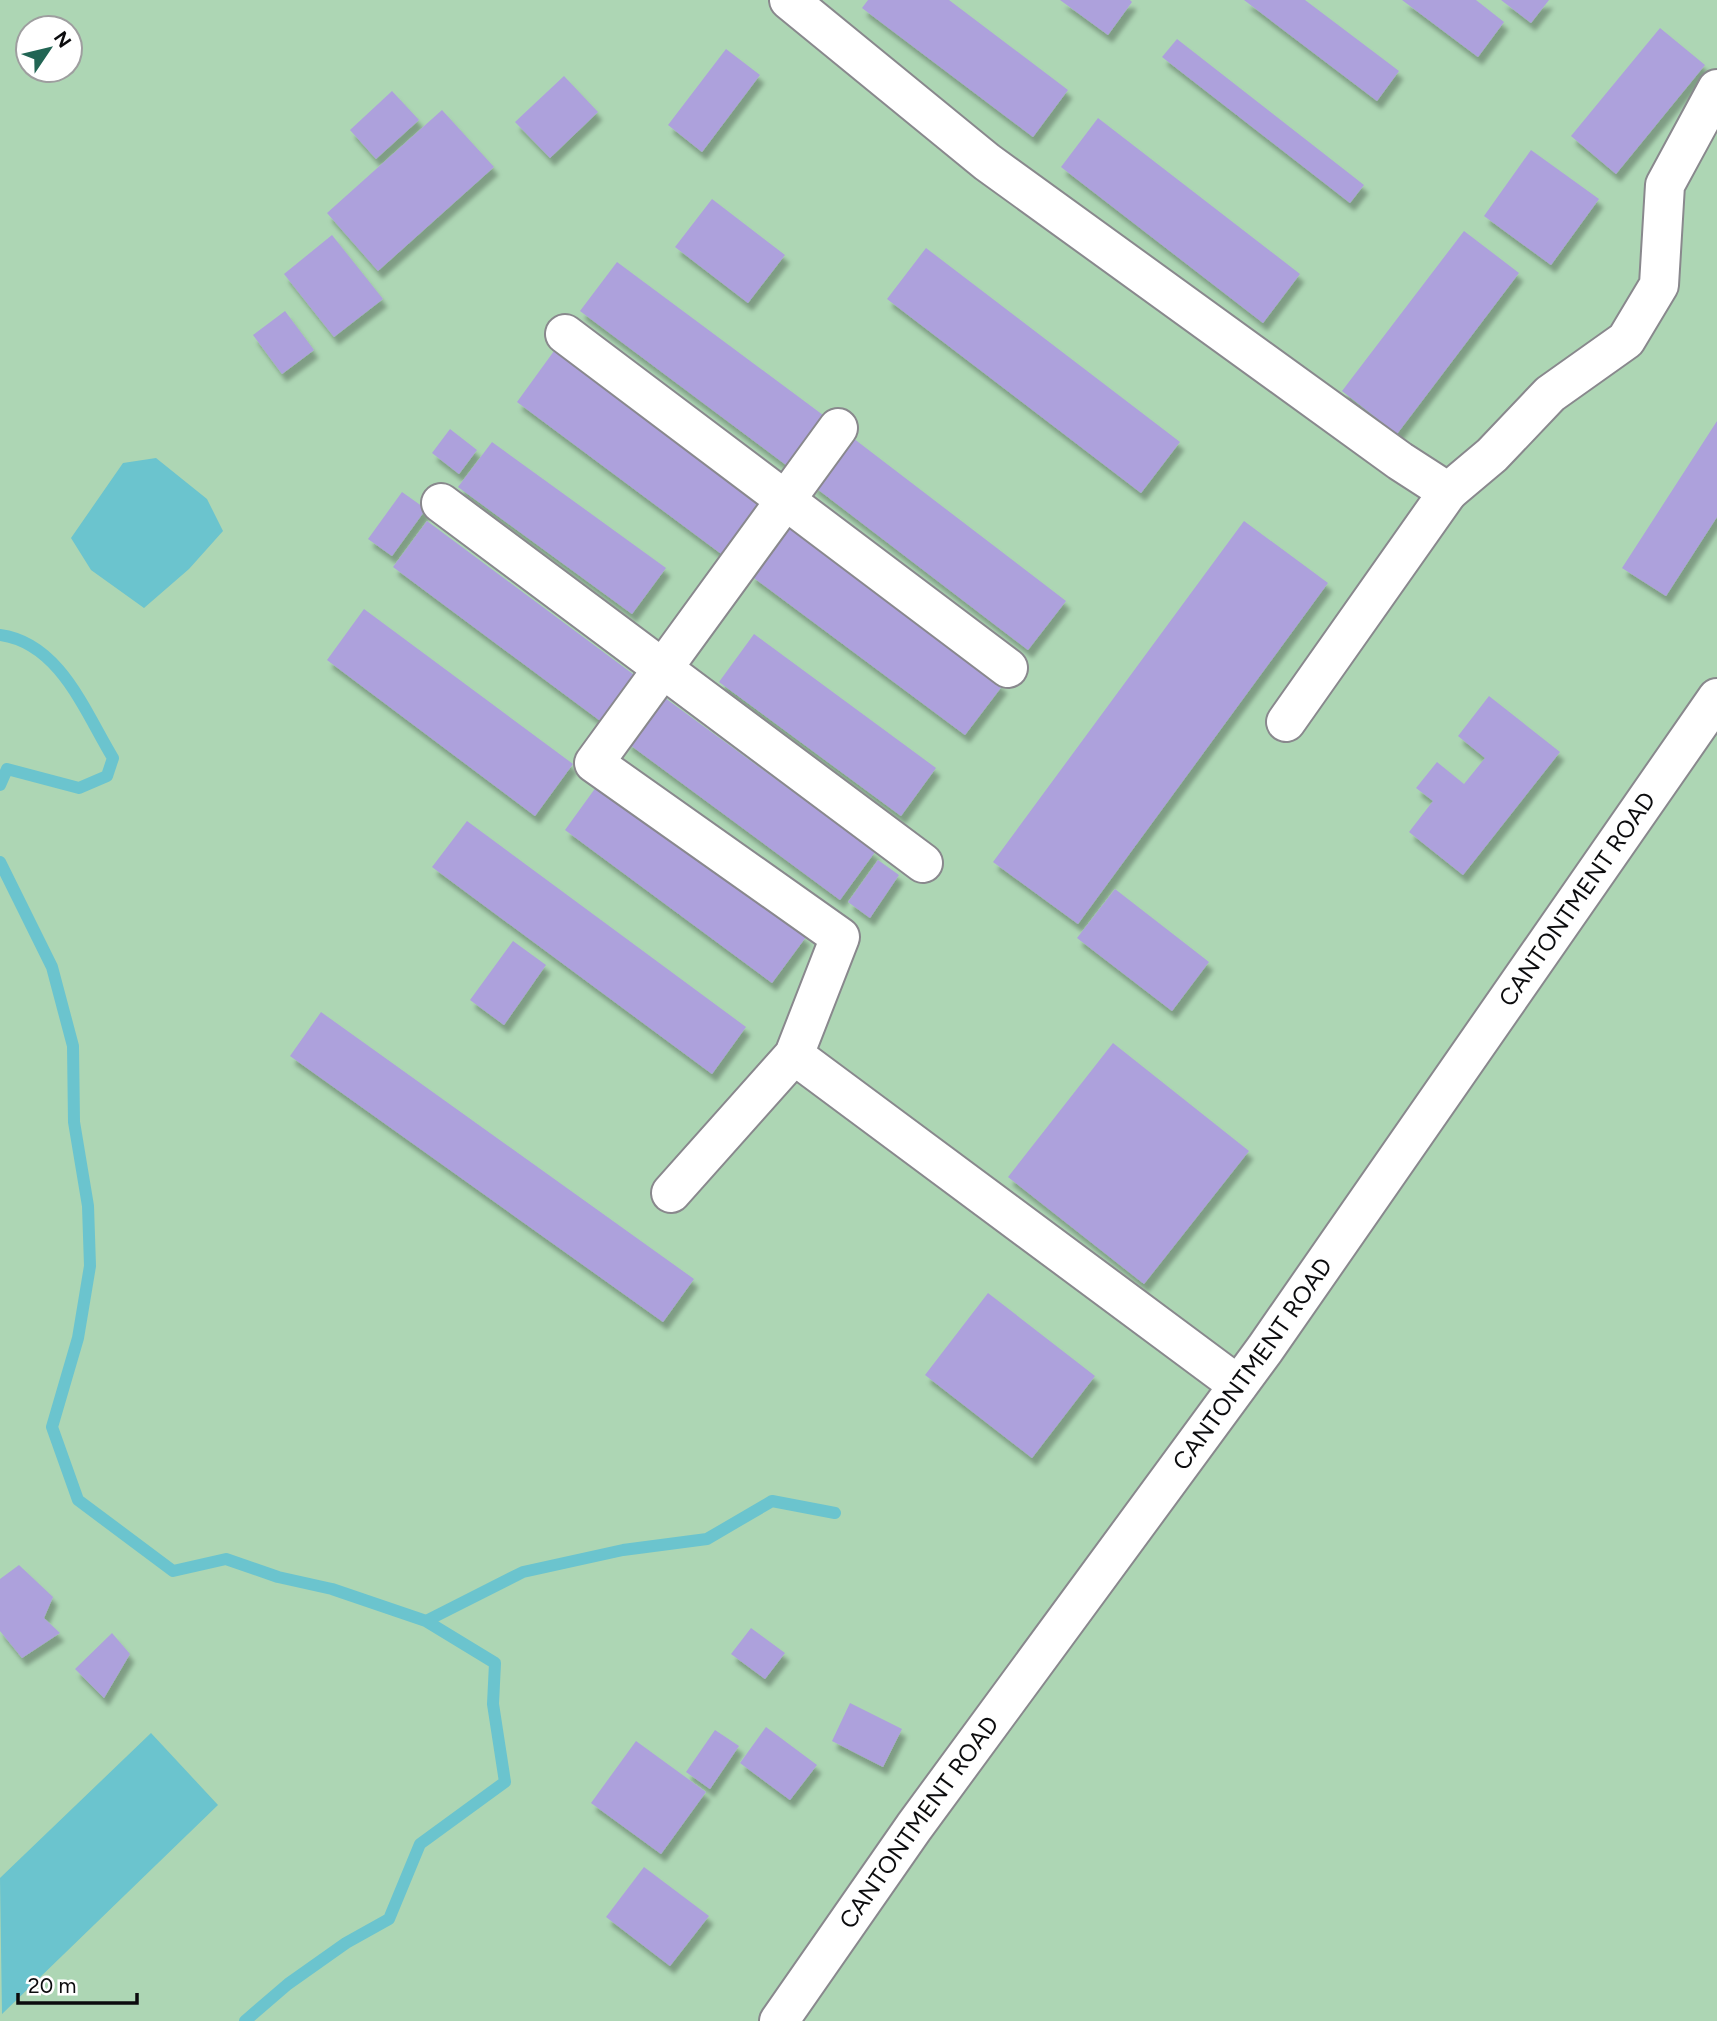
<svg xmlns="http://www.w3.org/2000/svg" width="1717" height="2021" font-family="Figtree,sans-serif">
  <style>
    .green { fill: #add6b4; fill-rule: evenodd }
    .water { fill: #6bc4ce }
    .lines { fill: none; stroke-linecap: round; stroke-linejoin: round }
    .stream { stroke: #6bc4ce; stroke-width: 12 }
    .building { fill: #ada1dc; filter: url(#shadow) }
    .minor-casing { stroke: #89888d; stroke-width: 42 }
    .minor { stroke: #fff; stroke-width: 38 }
    .labels { text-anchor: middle; stroke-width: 5; stroke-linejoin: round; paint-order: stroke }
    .street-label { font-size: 24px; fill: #0c0c0e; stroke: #fff }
  </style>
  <defs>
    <filter id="shadow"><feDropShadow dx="4.5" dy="8" stdDeviation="2" flood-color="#0004"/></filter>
  </defs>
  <rect width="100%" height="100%" fill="#e4e3e8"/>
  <!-- green -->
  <path class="green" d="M0,0H1717V2021H0ZM28,28H70V70H28Z"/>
  <!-- water -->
  <path class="water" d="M156,458L207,499L223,531L189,569L144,608L91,570L71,538L123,463Z
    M151,1733L218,1805L2,2014L0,1878Z"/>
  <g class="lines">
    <!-- stream -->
    <path class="stream" d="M0,635C60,643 85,712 113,758L107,776L79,788L7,769L0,785
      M0,862L52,967L73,1046L74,1122L88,1206L90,1266L78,1338L52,1427L78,1500L173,1571L226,1559L278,1577L332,1589L426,1621L523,1572L623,1550L707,1539L772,1501L835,1513
      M245,2021L288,1984L346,1943L389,1919L420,1844L505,1782L493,1704L495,1663L426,1621"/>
  </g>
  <!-- building -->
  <path class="building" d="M868,0H949L1068,90L1033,137L862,8Z
    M1060,0H1130L1132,2L1108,35Z
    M1244,0H1305L1399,71L1377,101Z
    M1402,0H1476L1504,22L1478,57Z
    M1501,0H1549L1531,23Z
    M1660,28L1705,65L1616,174L1571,136Z
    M1177,39L1364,185L1350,203L1162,57Z
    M726,49L760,75L702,152L668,125Z
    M564,76L598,112L550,158L515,122Z
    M392,91L419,120L376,159L350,130Z
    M442,110L494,167L378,271L327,213Z
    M1098,118L1300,274L1263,323L1061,167Z
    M1531,150L1599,199L1551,265L1484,216Z
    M712,199L785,255L748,303L675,247Z
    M1464,231L1519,273L1397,434L1342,391Z
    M332,235L383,299L334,337L284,274Z
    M926,248L1180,442L1141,493L887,299Z
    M617,262L827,418L790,468L580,311Z
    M285,311L314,350L282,374L253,335Z
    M554,351L761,506L724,556L517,402Z
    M1717,421V517L1666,596L1622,568Z
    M450,429L477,450L459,474L432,453Z
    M849,435L1066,601L1028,650L812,485Z
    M492,442L666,568L632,614L458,487Z
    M402,492L426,509L392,556L368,539Z
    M427,521L637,677L603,723L393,567Z
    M1244,521L1328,583L1078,924L993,862Z
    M788,525L1003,685L965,735L750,575Z
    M364,609L573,764L535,816L327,660Z
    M754,634L936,768L901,816L719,682Z
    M661,695L875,852L840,900L626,742Z
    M1489,696L1560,752L1463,875L1409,832L1433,801L1416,788L1437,762L1464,784L1485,758L1458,736Z
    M599,783L806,937L772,983L565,830Z
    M467,821L746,1027L712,1074L432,867Z
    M878,860L899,875L870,918L848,902Z
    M1115,889L1209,962L1172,1011L1077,938Z
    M513,941L546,965L504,1025L470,1000Z
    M321,1012L694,1279L663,1322L290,1056Z
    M1113,1043L1249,1151L1144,1284L1008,1177Z
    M988,1293L1095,1376L1032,1458L925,1375Z
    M19,1565L53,1597L44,1618L60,1633L22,1658L0,1631V1579Z
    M751,1628L785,1653L765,1679L731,1654Z
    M112,1633L130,1654L104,1698L75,1669Z
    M850,1703L902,1729L883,1767L832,1741Z
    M766,1727L817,1765L790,1800L740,1763Z
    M715,1730L739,1746L710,1789L686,1772Z
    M636,1741L706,1792L661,1854L591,1803Z
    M644,1867L709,1916L670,1966L606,1917Z"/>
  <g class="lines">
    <defs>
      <g id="minor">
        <path d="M789,0L987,162L1400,461L1448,492L1492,455L1550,394L1626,340L1659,285L1665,185L1717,89"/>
        <path d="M565,334L1008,668"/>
        <path d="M441,503L923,863"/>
        <path d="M1286,722L1448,492"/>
        <path d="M794,1055L1238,1385"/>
        <path d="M671,1193L794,1055L840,937L594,763L838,428"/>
        <path id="s1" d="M779,2021L914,1827L1265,1349L1717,698"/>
      </g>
    </defs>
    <!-- minor casing -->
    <use href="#minor" class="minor-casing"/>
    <!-- minor -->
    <use href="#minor" class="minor"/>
  </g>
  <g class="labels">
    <!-- street labels -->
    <g class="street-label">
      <text dy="8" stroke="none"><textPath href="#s1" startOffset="1377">CANTONTMENT ROAD</textPath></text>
      <text dy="8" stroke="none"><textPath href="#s1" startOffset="810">CANTONTMENT ROAD</textPath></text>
      <text dy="8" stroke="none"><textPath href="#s1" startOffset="243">CANTONTMENT ROAD</textPath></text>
    </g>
  </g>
  <!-- north arrow -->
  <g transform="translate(49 49) rotate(55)"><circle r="33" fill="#ffffff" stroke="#9e9e9f" stroke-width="2"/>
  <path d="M0-5L12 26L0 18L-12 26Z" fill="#226554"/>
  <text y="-10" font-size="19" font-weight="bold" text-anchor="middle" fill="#0c0c0e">N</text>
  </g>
  <!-- scale -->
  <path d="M18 1993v10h119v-10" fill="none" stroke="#0c0c0e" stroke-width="3.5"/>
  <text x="28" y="1993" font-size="21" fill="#0c0c0e" stroke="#ffffff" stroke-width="5" paint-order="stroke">20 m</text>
</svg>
